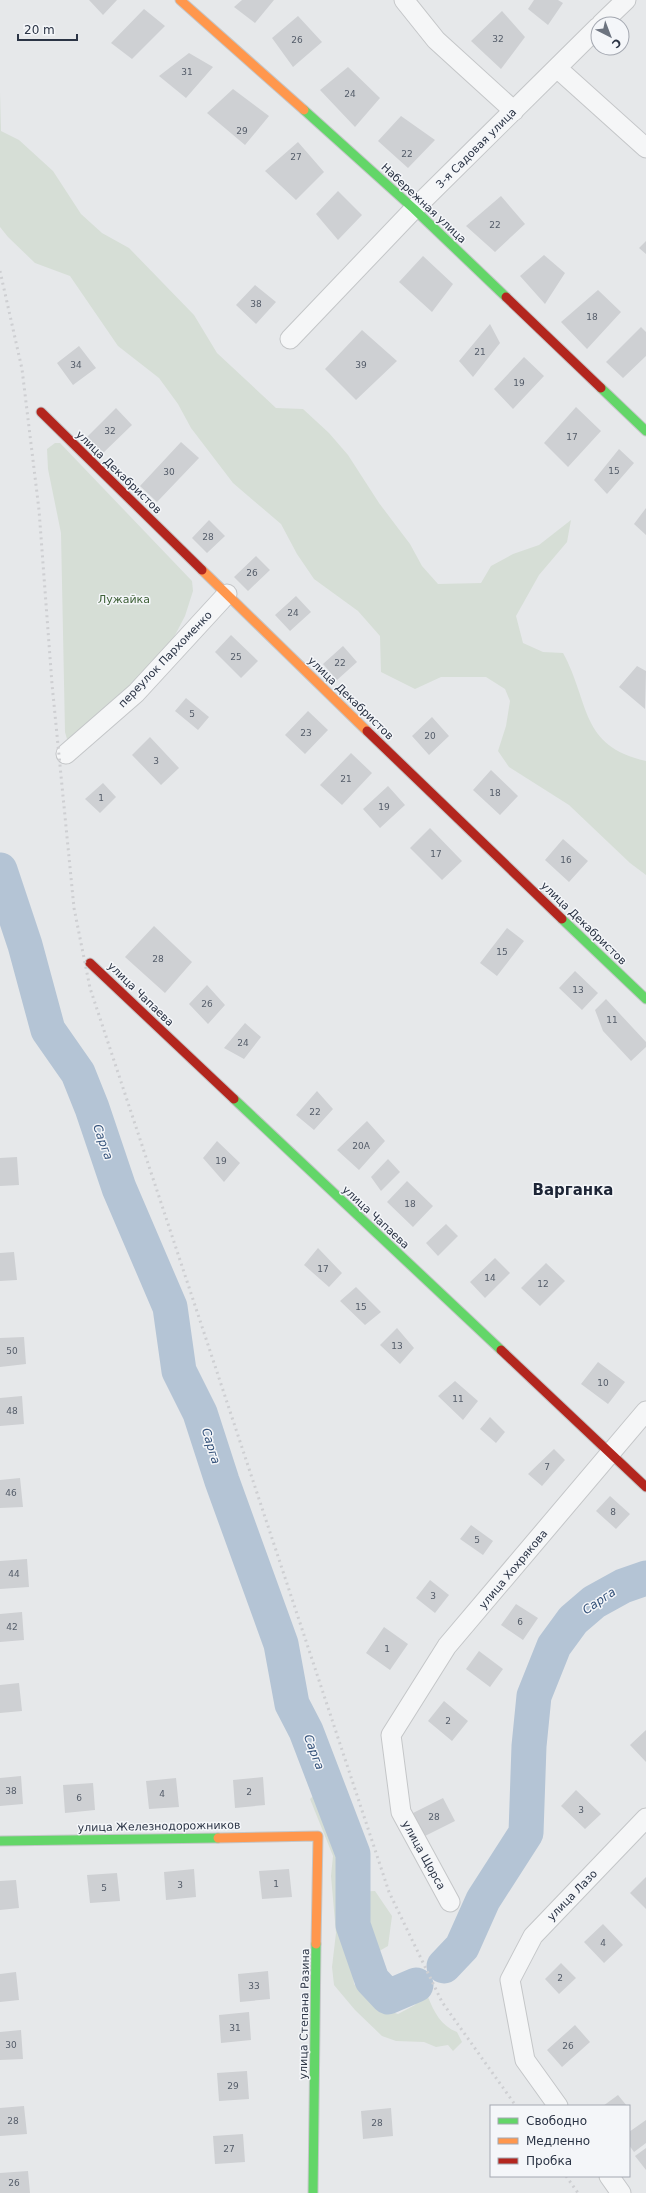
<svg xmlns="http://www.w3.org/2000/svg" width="646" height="2193" font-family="'DejaVu Sans',sans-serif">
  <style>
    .green { fill: #d6ded6 }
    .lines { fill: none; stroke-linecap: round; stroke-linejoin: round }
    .river { stroke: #b4c4d5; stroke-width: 35 }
    .building { fill: #ced0d3 }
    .street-casing { stroke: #c4c6c8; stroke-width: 21 }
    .fast-casing { stroke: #c4c6c8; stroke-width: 11 }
    .slow-casing { stroke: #c4c6c8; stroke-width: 11 }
    .jam-casing { stroke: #c4c6c8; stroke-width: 11 }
    .street { stroke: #f5f6f7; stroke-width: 19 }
    .fast { stroke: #63d668; stroke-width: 9 }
    .slow { stroke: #ff974d; stroke-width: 9 }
    .jam { stroke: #b3261e; stroke-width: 9 }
    .rail { stroke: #cecfd2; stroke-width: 3; stroke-dasharray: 2 4; stroke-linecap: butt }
    .labels { text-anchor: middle; stroke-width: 3; stroke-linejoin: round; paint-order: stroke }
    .number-label { font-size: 9px; fill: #545c69 }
    .street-label { font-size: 11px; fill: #2b3445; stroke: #f4f6f9 }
    .park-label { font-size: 11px; fill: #3f6138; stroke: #f4f6f9 }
    .water-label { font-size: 12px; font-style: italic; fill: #34527a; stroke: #f4f6f9 }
    .district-label { font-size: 15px; font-weight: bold; fill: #1d2536; stroke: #f4f6f9 }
  </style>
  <rect width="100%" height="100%" fill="#e6e8ea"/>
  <!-- green -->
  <path class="green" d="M0,92L1,131L19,140L53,171L81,214L102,233L129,248L194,315L217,353L276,408L303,409L329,433L348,455L379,503L410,544L422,566L438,584L481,583L491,566L513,554L539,545L571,520L567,542L539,575L516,616L523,643L543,652L563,653C590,702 579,746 646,761V875L630,863L569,805L509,767L498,751L506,726L510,701L505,689L486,677H441L415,689L381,672L380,636L358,611L314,579L297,554L281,524L233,483L191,428L178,404L159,378L118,346L70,276L35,263L8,237L0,227Z
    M55,443H60L192,581L193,591L185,616L174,637L106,711L73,742L67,739L65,732L61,533L48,469L47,449Z
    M326,1784L337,1787L339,1798L334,1811L341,1821L347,1825L354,1843C346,1859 342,1877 353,1892L375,1891L392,1916L388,1946L374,1954C371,1970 385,1976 388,1990L376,1989L359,1970L353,1972L354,1984L385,2010L398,2014L415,2005L419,1997H428C434,2012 441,2026 457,2032L462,2042L453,2051L448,2045L436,2047L424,2042L396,2041L382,2036L355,2010L334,1985L332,1967L336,1933L331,1876L333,1856L310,1799Z"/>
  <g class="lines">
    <!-- river -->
    <path class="river" d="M0,870L25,945L48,1030L78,1073L92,1108L119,1188L170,1307L179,1371L200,1413L222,1481L281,1644L292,1704L306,1731L353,1854V1925L372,1980L388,1997L416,1985
      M444,1966L462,1947L483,1900L526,1833L529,1746L534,1696L554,1646L573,1620L594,1602L623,1586L646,1578"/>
  </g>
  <!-- building -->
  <path class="building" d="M89,0H117L103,15Z
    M242,0H274L255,23L234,7Z
    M534,0H558L563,3L548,25L528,9Z
    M144,9L165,26L132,59L111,43Z
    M502,11L525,37L501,69L471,41Z
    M298,16L322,42L293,67L272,38Z
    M189,53L213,67L186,98L159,76Z
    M348,67L380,98L355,127L320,90Z
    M233,89L269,116L245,145L207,113Z
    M401,116L435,140L408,168L378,141Z
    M298,142L324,172L296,200L265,171Z
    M338,191L362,215L338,240L316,214Z
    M501,196L525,224L495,252L466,226Z
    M646,241V254L639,248Z
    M544,255L565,273L545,304L520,276Z
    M423,256L453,284L432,312L399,282Z
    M255,285L276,302L256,324L236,305Z
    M598,290L621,312L587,349L561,322Z
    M490,324L500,343L473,377L459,361Z
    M641,327L646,332V356L623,378L606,362Z
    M362,330L397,361L356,400L325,369Z
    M79,346L96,368L73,385L57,363Z
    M524,357L544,376L513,409L494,389Z
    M576,407L601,431L568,467L544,443Z
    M116,408L132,425L103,453L87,437Z
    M181,442L199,458L157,502L140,486Z
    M619,449L634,463L607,494L594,480Z
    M646,508V535L634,524Z
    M209,520L225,536L207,553L192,538Z
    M256,556L270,570L248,591L234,577Z
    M296,596L311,612L290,631L275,615Z
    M231,635L258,661L241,678L215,652Z
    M343,646L357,662L337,680L323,664Z
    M637,666L646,671L645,709L619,687Z
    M186,698L209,717L198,730L175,711Z
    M308,711L328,730L305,754L285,735Z
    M432,717L449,736L429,755L412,736Z
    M150,737L179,768L161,785L132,755Z
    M351,753L372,773L342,805L320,785Z
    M491,770L518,796L500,815L473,790Z
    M103,783L116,797L100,813L85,799Z
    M388,786L405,805L380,828L363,809Z
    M430,828L462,861L442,880L410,848Z
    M563,839L588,861L569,882L545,860Z
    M154,926L192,962L165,993L125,957Z
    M507,928L524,941L497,976L480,963Z
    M575,971L598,993L582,1010L559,988Z
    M207,985L225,1005L208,1024L189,1004Z
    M606,999L646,1042V1047L631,1061L603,1031L595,1010Z
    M245,1023L261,1037L244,1059L224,1048Z
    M317,1091L333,1109L314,1130L296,1115Z
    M367,1121L385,1141L359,1170L337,1150Z
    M217,1141L240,1163L224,1182L203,1158Z
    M17,1157L19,1185L0,1186V1158Z
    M388,1159L400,1172L381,1191L371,1177Z
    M407,1181L433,1206L413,1227L387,1202Z
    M446,1224L458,1236L438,1256L426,1243Z
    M318,1248L342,1273L329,1287L304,1265Z
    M14,1252L17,1280L0,1281V1253Z
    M495,1258L510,1273L485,1298L470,1282Z
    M546,1263L565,1281L540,1306L521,1288Z
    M356,1287L381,1312L365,1325L340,1301Z
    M397,1328L414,1348L400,1364L380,1345Z
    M24,1337L26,1364L0,1367V1338Z
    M598,1362L625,1382L608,1404L581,1384Z
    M455,1381L478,1401L463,1420L438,1396Z
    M22,1396L24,1424L0,1426V1398Z
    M490,1417L505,1432L496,1443L480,1429Z
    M554,1449L565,1460L542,1486L528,1474Z
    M20,1478L23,1507L0,1508V1480Z
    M610,1496L630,1514L616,1529L596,1511Z
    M471,1525L493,1541L483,1555L460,1539Z
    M27,1559L29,1587L0,1589V1561Z
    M430,1580L449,1595L435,1613L416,1598Z
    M516,1604L538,1618L523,1640L501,1625Z
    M22,1612L24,1640L0,1642V1614Z
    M384,1627L408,1644L390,1670L366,1653Z
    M479,1651L503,1669L490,1687L466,1669Z
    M19,1683L22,1711L0,1713V1685Z
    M444,1701L468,1721L452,1741L428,1721Z
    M646,1730V1762L630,1745Z
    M21,1776L23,1804L0,1806V1778Z
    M263,1777L265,1805L235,1808L233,1780Z
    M176,1778L179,1807L149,1809L146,1781Z
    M93,1783L95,1810L65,1813L63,1785Z
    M576,1790L601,1814L585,1829L561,1806Z
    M443,1798L455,1821L425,1836L413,1813Z
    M194,1869L196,1897L166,1900L164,1872Z
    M289,1869L292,1897L262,1899L259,1871Z
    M117,1873L120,1901L90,1903L87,1875Z
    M646,1877V1909L630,1893Z
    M16,1880L19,1908L0,1910V1881Z
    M603,1924L623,1945L604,1963L584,1942Z
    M561,1963L576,1978L559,1994L545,1979Z
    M268,1971L270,1999L240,2002L238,1974Z
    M16,1972L19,2000L0,2002V1974Z
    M249,2012L251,2040L221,2043L219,2015Z
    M575,2025L590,2042L562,2067L547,2050Z
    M21,2030L23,2059L0,2060V2032Z
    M247,2071L249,2099L219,2101L217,2073Z
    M618,2095L627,2106H603Z
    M24,2106L27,2134L0,2136V2108Z
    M391,2108L393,2136L363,2139L361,2111Z
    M646,2120V2143L634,2152L629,2145V2132Z
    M243,2134L245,2162L215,2164L213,2136Z
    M646,2148V2170L635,2156Z
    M28,2171L30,2193H0V2173Z"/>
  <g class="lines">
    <defs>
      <path id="street" d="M404,0L436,40L514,111
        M601,24L626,0
        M557,68L646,148
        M290,339L414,209L598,27
        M66,754L136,693L227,594
        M450,1902L401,1812L391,1735L447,1646L646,1411
        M558,2106L525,2060L510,1980L533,1936L646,1818
        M609,2176L621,2193"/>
      <path id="fast" d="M304,110L414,209L506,297
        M601,388L646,431
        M562,919L646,999
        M234,1099L501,1350
        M0,1841L218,1838
        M313,2193L316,1944"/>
      <path id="slow" d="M180,0L304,110
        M202,570L367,731
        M218,1838L318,1836L316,1944"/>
      <path id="jam" d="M506,297L601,388
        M41,412L202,570
        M367,731L562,919
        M90,963L234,1099
        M501,1350L646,1487"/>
    </defs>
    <!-- street casing -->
    <use href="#street" class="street-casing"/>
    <!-- fast casing -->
    <use href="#fast" class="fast-casing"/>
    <!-- slow casing -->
    <use href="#slow" class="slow-casing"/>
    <!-- jam casing -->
    <use href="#jam" class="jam-casing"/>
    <!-- street -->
    <use href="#street" class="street"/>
    <!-- fast -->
    <use href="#fast" class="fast"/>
    <!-- slow -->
    <use href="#slow" class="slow"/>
    <!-- jam -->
    <use href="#jam" class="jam"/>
    <!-- rail -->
    <path class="rail" d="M0,271L22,369L39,510L52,684L74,908L90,988L389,1892L442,2002L516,2106
      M566,2176L578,2193"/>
  </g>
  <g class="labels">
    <!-- number labels -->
    <g class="number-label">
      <text x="498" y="42">32</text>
      <text x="297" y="43">26</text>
      <text x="187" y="75">31</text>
      <text x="350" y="97">24</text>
      <text x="242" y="134">29</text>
      <text x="407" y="157">22</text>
      <text x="296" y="160">27</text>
      <text x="495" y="228">22</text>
      <text x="256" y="307">38</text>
      <text x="592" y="320">18</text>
      <text x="480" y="355">21</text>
      <text x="76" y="368">34</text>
      <text x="361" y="368">39</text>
      <text x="519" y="386">19</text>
      <text x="110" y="434">32</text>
      <text x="572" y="440">17</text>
      <text x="614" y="474">15</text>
      <text x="169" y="475">30</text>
      <text x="208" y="540">28</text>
      <text x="252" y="576">26</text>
      <text x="293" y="616">24</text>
      <text x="236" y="660">25</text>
      <text x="340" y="666">22</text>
      <text x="192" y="717">5</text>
      <text x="306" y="736">23</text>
      <text x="430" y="739">20</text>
      <text x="156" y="764">3</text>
      <text x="346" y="782">21</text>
      <text x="495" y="796">18</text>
      <text x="101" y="801">1</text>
      <text x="384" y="810">19</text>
      <text x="436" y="857">17</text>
      <text x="566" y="863">16</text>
      <text x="502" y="955">15</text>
      <text x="158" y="962">28</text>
      <text x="578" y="993">13</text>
      <text x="207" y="1007">26</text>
      <text x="612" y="1023">11</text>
      <text x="243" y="1046">24</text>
      <text x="315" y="1115">22</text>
      <text x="361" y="1149">20А</text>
      <text x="221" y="1164">19</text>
      <text x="410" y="1207">18</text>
      <text x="323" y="1272">17</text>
      <text x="490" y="1281">14</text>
      <text x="543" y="1287">12</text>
      <text x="361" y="1310">15</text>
      <text x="397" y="1349">13</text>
      <text x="12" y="1354">50</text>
      <text x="603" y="1386">10</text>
      <text x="458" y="1402">11</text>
      <text x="12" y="1414">48</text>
      <text x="547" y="1470">7</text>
      <text x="11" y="1496">46</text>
      <text x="613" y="1515">8</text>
      <text x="477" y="1543">5</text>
      <text x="14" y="1577">44</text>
      <text x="433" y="1599">3</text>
      <text x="520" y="1625">6</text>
      <text x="12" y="1630">42</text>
      <text x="387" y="1652">1</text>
      <text x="448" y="1724">2</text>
      <text x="11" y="1794">38</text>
      <text x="249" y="1795">2</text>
      <text x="162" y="1797">4</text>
      <text x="79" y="1801">6</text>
      <text x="581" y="1813">3</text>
      <text x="434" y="1820">28</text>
      <text x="276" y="1887">1</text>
      <text x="180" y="1888">3</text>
      <text x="104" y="1891">5</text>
      <text x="603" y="1946">4</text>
      <text x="560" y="1981">2</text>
      <text x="254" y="1989">33</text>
      <text x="235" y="2031">31</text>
      <text x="11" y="2048">30</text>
      <text x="568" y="2049">26</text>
      <text x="233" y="2089">29</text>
      <text x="13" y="2124">28</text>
      <text x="377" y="2126">28</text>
      <text x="229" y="2152">27</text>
      <text x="14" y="2186">26</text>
    </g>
    <!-- street labels -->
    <g class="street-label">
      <text transform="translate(476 148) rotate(-45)" y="4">3-я Садовая улица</text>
      <text transform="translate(424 203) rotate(43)" y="4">Набережная улица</text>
      <text transform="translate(119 472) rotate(44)" y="4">улица Декабристов</text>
      <text transform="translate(165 659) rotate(-46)" y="4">переулок Пархоменко</text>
      <text transform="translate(351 698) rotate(44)" y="4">улица Декабристов</text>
      <text transform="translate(584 923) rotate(44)" y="4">улица Декабристов</text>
      <text transform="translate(141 994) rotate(44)" y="4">улица Чапаева</text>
      <text transform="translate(376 1217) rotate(43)" y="4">улица Чапаева</text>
      <text transform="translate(513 1569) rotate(-50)" y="4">улица Хохрякова</text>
      <text transform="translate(159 1826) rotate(-1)" y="4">улица Железнодорожников</text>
      <text transform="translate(424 1855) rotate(61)" y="4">улица Щорса</text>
      <text transform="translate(572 1895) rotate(-46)" y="4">улица Лазо</text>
      <text transform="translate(304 2014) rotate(-89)" y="4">улица Степана Разина</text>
    </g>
    <!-- park labels -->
    <g class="park-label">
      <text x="124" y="603">Лужайка</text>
    </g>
    <!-- water labels -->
    <g class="water-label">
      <text transform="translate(103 1142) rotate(70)" y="4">Сарга</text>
      <text transform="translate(211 1446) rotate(73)" y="4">Сарга</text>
      <text transform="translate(599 1601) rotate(-34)" y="4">Сарга</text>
      <text transform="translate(314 1752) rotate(69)" y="4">Сарга</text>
    </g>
    <!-- district labels -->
    <g class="district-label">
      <text x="573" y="1195">Варганка</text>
    </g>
  </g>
  <!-- legend -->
  <rect x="490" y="2105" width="140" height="72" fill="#f4f6f9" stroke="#a4a8b1"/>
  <rect x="498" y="2118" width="20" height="6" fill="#63d668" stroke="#a4a8b1"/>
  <text x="526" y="2125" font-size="12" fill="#2b3445">Свободно</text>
  <rect x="498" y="2138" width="20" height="6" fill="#ff974d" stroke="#a4a8b1"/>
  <text x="526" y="2145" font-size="12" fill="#2b3445">Медленно</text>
  <rect x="498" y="2158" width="20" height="6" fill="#b3261e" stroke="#a4a8b1"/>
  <text x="526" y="2165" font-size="12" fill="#2b3445">Пробка</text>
  <!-- north arrow -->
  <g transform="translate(610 36) rotate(138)"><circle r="19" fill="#f4f6f9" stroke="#a4a8b1"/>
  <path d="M0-3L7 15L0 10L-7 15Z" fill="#6c737f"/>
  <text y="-6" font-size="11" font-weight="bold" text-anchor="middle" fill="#2b3445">С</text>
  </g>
  <!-- scale -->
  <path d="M18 34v6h59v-6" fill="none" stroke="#2b3445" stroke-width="2"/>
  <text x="24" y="34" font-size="12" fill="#2b3445" stroke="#f4f6f9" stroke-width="3" paint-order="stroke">20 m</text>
</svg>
